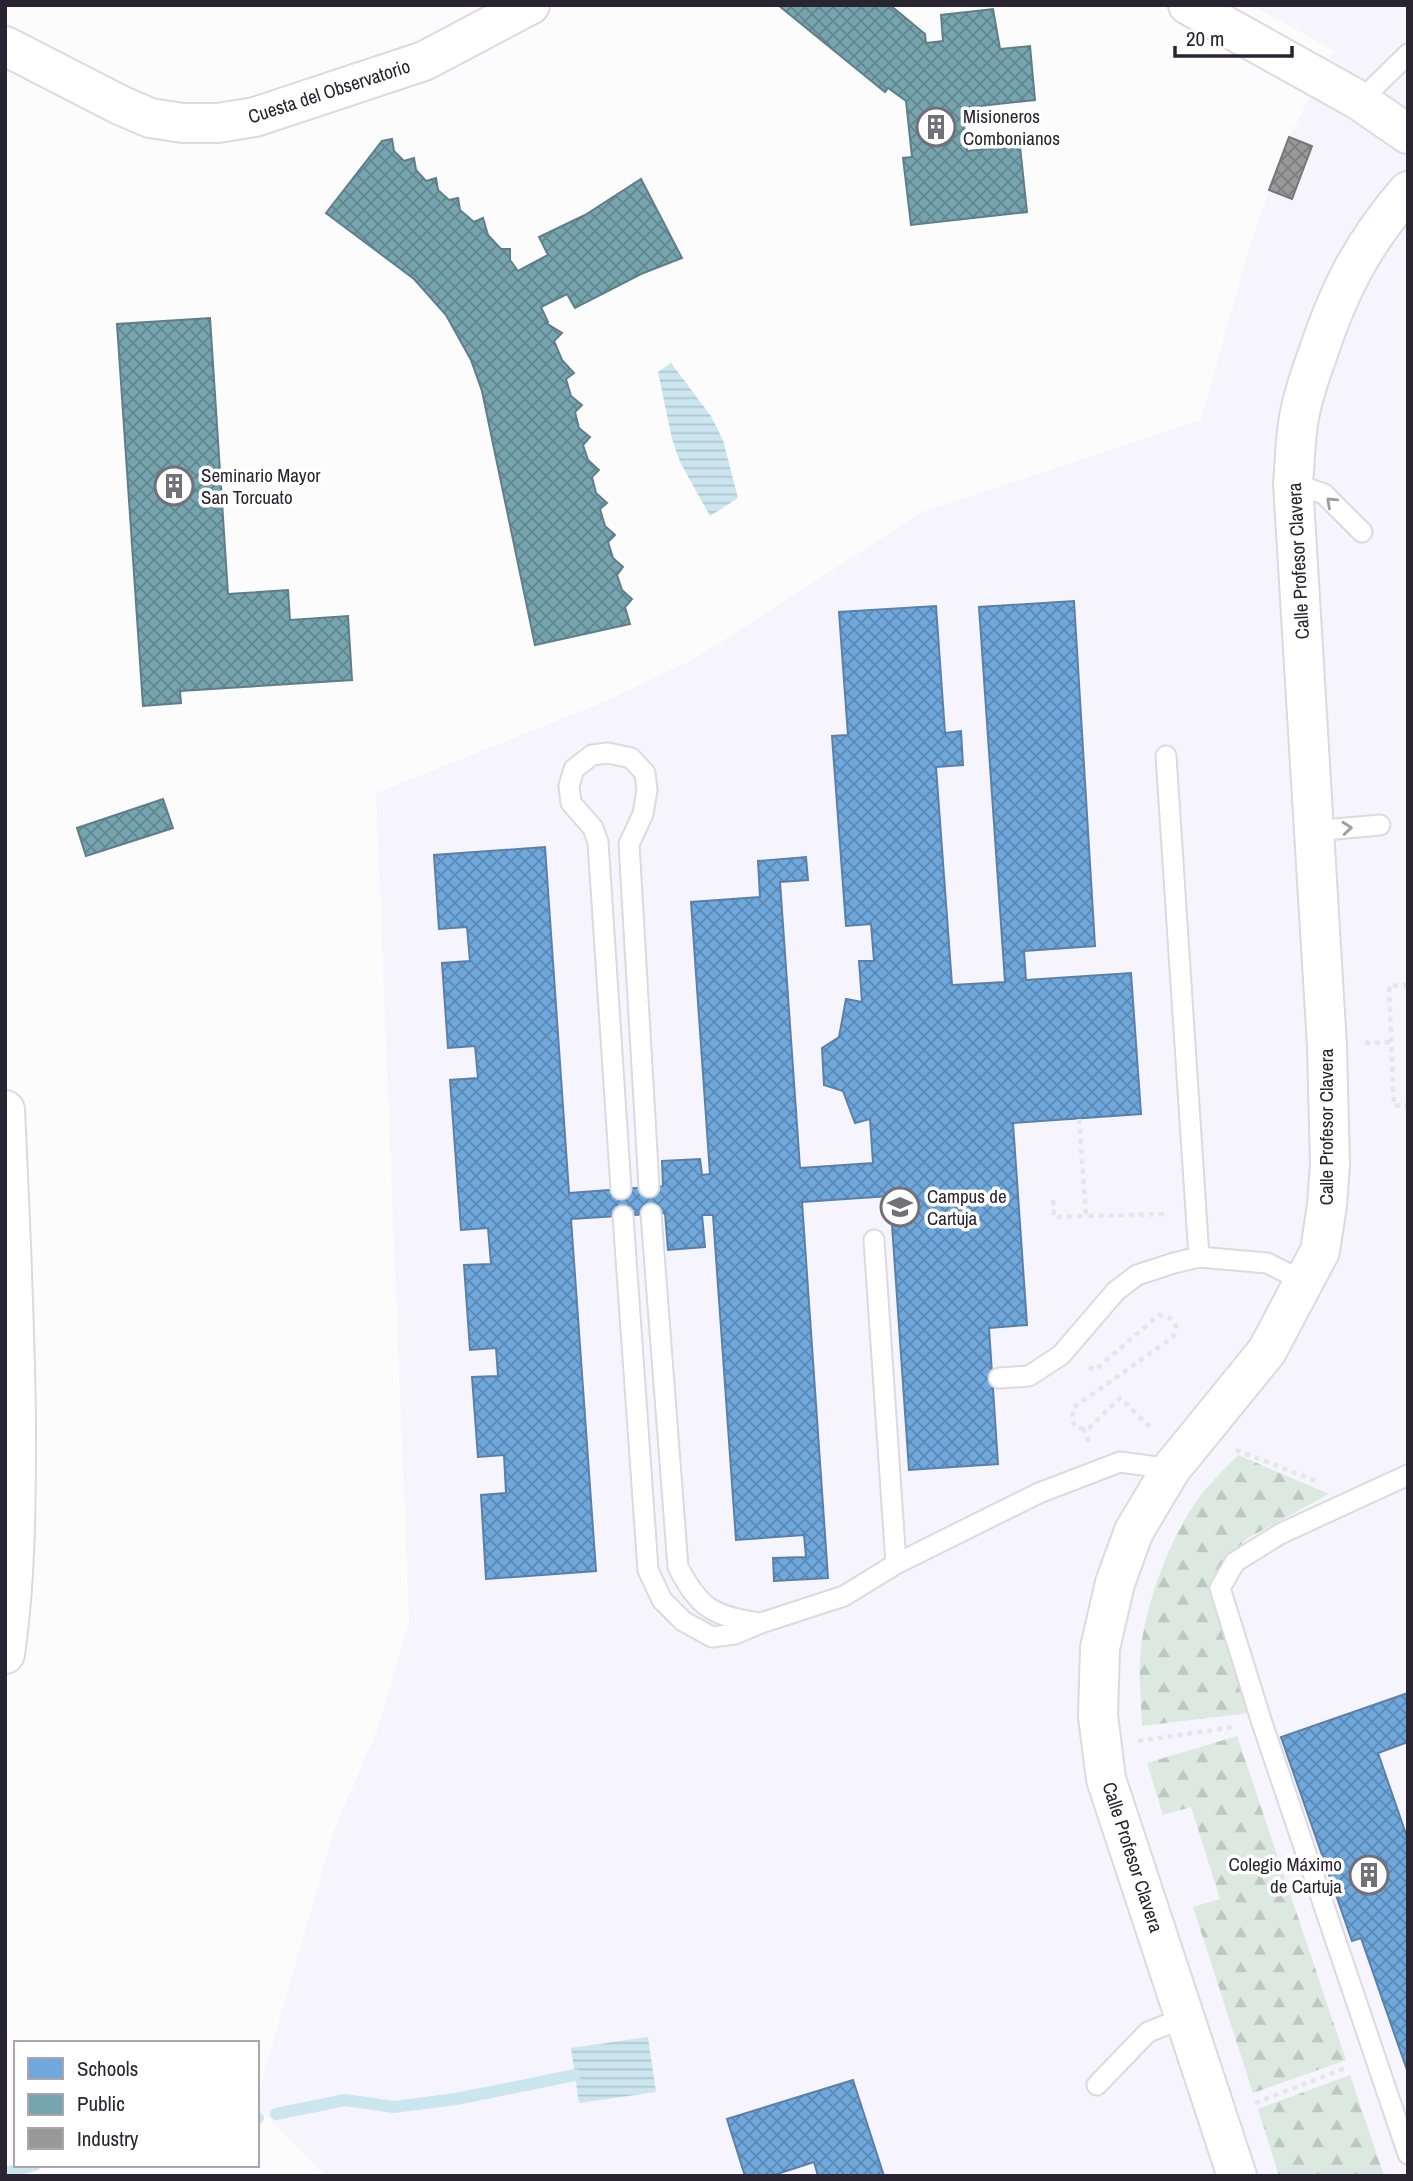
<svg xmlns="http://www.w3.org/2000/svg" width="1413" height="2181" font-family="'Archivo Narrow',sans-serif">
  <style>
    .built { fill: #f6f4fd }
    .forest { fill: url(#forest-firs) }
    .water { fill: url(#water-rules) }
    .schools { fill: url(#schools-cross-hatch); stroke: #5a80a9; stroke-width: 2 }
    .public { fill: url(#public-cross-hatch); stroke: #5f7e89; stroke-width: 2 }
    .industry { fill: url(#industry-cross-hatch); stroke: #77767a; stroke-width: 2 }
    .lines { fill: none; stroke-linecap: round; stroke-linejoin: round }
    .stream { stroke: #cce6ef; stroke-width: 12 }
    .lane-casing { stroke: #dcd9e1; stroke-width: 23 }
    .street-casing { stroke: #dcd9e1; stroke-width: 42 }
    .secondary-casing { stroke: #dcd9e1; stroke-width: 42 }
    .path { stroke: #e6e6e6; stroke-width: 4.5; stroke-dasharray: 5 5; stroke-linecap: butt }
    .lane { stroke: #fff; stroke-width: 19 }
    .street { stroke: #fff; stroke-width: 38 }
    .secondary { stroke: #fff; stroke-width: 38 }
    .oneway { stroke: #9e9ca2 }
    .labels { text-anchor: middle; stroke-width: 7; stroke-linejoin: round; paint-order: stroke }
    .street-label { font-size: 19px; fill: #282431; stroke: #fff }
    .poi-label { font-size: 19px; fill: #282431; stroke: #fff; text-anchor: start }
  </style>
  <defs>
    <pattern id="forest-firs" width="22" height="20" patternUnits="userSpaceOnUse" patternTransform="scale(1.75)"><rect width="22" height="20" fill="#dce9e1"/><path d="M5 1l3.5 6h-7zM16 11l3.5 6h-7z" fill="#bdc8c2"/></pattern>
    <pattern id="water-rules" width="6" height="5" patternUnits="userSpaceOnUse" patternTransform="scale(1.75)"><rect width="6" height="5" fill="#cce6ef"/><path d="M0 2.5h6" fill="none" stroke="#afc5cd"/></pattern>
    <pattern id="schools-cross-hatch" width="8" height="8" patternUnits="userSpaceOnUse" patternTransform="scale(1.75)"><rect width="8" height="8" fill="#6fa8dc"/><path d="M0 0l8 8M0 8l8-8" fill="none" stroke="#5b89b3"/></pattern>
    <pattern id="public-cross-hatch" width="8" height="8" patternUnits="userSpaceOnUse" patternTransform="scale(1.75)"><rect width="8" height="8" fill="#76a5af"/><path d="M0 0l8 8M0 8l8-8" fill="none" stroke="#61868f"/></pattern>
    <pattern id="industry-cross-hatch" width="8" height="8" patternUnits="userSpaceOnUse" patternTransform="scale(1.75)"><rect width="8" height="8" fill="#999"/><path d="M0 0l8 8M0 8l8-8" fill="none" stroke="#7d7d7d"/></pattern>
  </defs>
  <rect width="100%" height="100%" fill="#fcfcfc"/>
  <!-- built -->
  <path class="built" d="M1252,5H1408V2176H326L257,2106V2098L334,1830L378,1728L409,1621L376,793L606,701L696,658L922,512L1201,420L1250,245L1269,190L1289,137L1334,51Z"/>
  <!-- forest -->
  <path class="forest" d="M1238,1455L1329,1494L1248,1538L1226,1559L1214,1583L1215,1604L1249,1713L1142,1726C1141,1696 1137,1664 1143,1634C1152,1587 1172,1534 1201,1495C1212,1481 1226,1468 1238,1455Z
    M1237,1736L1346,2060L1253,2093L1193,1907L1220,1899L1191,1807L1163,1815L1147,1763Z
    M1350,2075L1384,2176H1279L1258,2109Z"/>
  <!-- water -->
  <path class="water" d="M671,363L711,416L723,440L738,498L710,516L680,462L672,439L658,372Z
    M648,2037L656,2092L579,2103L571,2048Z"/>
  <!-- schools -->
  <path class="schools" d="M1074,601L1095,946L1024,951L1026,980L1131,973L1141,1114L1013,1123L1027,1325L989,1328L998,1464L909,1470L890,1196L802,1202L828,1578L774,1581L773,1558L806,1557L804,1535L736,1540L713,1215H702L705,1247L668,1250L665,1213L571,1219L596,1571L486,1579L481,1495L506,1493L504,1455L478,1457L472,1377L498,1376L496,1348L470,1350L464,1265L491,1264L488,1228L461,1230L450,1080L478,1078L475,1046L448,1048L442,963L470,961L467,927L439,929L434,855L545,847L569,1193L663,1186L662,1161L700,1159L702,1175L710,1174L691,902L760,897L758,861L806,857L808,880L780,882L800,1168L873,1163L870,1119L855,1123L843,1091L824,1085L822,1048L839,1037L846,999L862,1002L859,961H874L871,924L846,926L832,736L848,735L839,612L936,606L945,733L961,731L963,765L936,767L952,985L1005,982L979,607Z
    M1408,1693V1742L1378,1753L1408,1840V2073L1361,1938L1352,1941L1281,1737Z
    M853,2080L884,2176H818L814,2162L771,2176H745L727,2119Z"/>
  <!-- public -->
  <path class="public" d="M778,5H890L925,34L926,43L943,41L941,15L993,9L1000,49L1030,46L1035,100L962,108L967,151L1020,146L1027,212L911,225L903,158L912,157L906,101L888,88L885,92Z
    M392,139L394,151L404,161L414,158L416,170L426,181L436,178L438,190L449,200L458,198L460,210L474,222L483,218L488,235L501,249H510V260L518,271L548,255L539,237L585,215L641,179L682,258L641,274L575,308L567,294L541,307L548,322L546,323L562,333L554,341L562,360L574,373L566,379L571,396L582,405L575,412L579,428L590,437L583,445L588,460L599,470L592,477L596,493L607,503L600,509L605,526L615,535L608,542L613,558L623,567L617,575L622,590L632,599L625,607L630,624L535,645L482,391L471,360L446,315L414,279L326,213L382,141Z
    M210,318L228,594L288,590L290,620L348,616L352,680L180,691L181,703L143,706L117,324Z
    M163,799L173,828L86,856L77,828Z"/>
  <!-- industry -->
  <path class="industry" d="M1289,137L1312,146L1292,199L1269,190Z"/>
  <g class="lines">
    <!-- stream -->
    <path class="stream" d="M276,2114L345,2100L394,2107L456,2099L575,2075
      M257,2118H258
      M5,2173L35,2165"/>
    <defs>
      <path id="lane" d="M1360,101L1408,54
        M1293,483L1324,494L1362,532
        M1166,756L1199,1257
        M1313,831L1380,825
        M621,1189L598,842L593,828L571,803L569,786L574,769L592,755L608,753L631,758L645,773L647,790L643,814L629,844L649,1187
        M651,1214L678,1567C700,1609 713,1616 760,1623
        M623,1216L648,1570L662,1600L683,1621L712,1637L735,1634L761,1623L844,1596L896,1564L1039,1493L1120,1462L1171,1469
        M874,1240L896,1564
        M999,1378L1029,1376L1061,1355L1116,1291L1137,1275L1174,1263L1199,1257L1267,1263L1305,1282
        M1408,1475L1280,1534L1235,1562L1220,1588L1262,1723L1408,2154
        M1097,2085L1148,2032L1186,2017"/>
      <path id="street" d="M1188,5L1360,101L1408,134
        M5,46L120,105L150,118L183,123H218L255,117L424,61L530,5"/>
      <path id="secondary" d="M5,1110C10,1215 15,1320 16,1425C16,1502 16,1577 5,1654
        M1237,2176L1106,1779L1098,1716L1100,1648L1115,1583L1134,1531L1171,1469L1267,1351L1320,1251L1327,1205L1330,1164L1327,1046L1293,483C1295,463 1295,443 1298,424C1301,401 1309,378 1317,356C1339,290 1362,244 1408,191"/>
    </defs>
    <!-- lane casing -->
    <use href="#lane" class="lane-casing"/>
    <!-- street casing -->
    <use href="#street" class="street-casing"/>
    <!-- secondary casing -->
    <use href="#secondary" class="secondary-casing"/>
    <!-- path -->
    <path class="path" d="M1408,985L1389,986L1394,1106L1408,1105
      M1365,1043L1391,1042
      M1079,1119L1086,1216L1166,1214
      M1053,1200L1054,1217L1086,1216
      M1089,1367L1095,1370L1159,1315L1170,1318L1176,1326L1173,1337L1073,1408L1072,1420L1076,1428H1089L1120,1398L1150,1427
      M1083,1428L1090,1444
      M1236,1450L1319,1482
      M1138,1741L1234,1727
      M1255,2103L1348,2067"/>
    <!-- lane -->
    <use href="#lane" class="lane"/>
    <!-- street -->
    <use href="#street" class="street"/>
    <!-- secondary -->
    <use href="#secondary" class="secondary"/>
  </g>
  <!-- one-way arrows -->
  <defs><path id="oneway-chevron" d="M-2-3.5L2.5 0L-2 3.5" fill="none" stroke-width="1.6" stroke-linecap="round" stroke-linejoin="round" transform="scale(1.75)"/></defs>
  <g class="oneway">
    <use href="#oneway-chevron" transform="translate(1331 502) rotate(-137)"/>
    <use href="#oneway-chevron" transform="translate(1347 828) rotate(-5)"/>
  </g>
  <!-- icons -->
  <defs>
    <symbol id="building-ring" viewBox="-11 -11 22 22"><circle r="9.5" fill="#fff" stroke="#727078" stroke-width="1.5"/><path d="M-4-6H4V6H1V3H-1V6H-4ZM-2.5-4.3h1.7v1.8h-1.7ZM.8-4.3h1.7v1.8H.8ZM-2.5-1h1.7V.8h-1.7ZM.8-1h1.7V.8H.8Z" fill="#727078"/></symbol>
    <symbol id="university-ring" viewBox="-11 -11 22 22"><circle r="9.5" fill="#fff" stroke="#727078" stroke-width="1.5"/><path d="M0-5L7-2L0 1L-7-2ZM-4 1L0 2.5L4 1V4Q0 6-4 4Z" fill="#727078"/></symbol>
  </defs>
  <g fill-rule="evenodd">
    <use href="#building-ring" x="914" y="105" width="44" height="44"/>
    <use href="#building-ring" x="152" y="464" width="44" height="44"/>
    <use href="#university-ring" x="878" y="1185" width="44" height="44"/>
    <use href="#building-ring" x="1347" y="1853" width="44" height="44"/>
  </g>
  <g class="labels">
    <!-- street labels -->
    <g class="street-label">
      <text transform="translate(329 91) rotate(-18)" y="7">Cuesta del Observatorio</text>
      <text transform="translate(1298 561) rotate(-93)" y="7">Calle Profesor Clavera</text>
      <text transform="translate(1326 1127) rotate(-90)" y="7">Calle Profesor Clavera</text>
      <text transform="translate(1133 1857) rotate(72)" y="7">Calle Profesor Clavera</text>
    </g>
    <!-- poi labels -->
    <g class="poi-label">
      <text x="963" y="123">Misioneros<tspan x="963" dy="22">Combonianos</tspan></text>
      <text x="201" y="482">Seminario Mayor<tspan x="201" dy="22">San Torcuato</tspan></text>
      <text x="927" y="1203">Campus de<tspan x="927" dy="22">Cartuja</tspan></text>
      <text x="1342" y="1871" text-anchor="end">Colegio Máximo<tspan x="1342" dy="22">de Cartuja</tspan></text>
    </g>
  </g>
  <!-- border -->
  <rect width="1413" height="2181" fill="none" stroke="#282431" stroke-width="14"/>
  <!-- legend -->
  <rect x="14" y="2041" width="245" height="126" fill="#ffffff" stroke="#a9a7ad" stroke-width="2"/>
  <rect x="28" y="2058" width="35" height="21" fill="#6fa8dc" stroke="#a9a7ad" stroke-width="2"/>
  <text x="77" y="2076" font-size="21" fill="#282431">Schools</text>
  <rect x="28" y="2094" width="35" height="21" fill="#76a5af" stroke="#a9a7ad" stroke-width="2"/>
  <text x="77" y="2111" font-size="21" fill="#282431">Public</text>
  <rect x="28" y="2128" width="35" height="21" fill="#999999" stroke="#a9a7ad" stroke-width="2"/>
  <text x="77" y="2146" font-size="21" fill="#282431">Industry</text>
  <!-- scale -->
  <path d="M1175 46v10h117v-10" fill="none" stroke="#282431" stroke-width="3.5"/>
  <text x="1186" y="46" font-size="21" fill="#282431" stroke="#ffffff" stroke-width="5" paint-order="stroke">20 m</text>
</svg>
